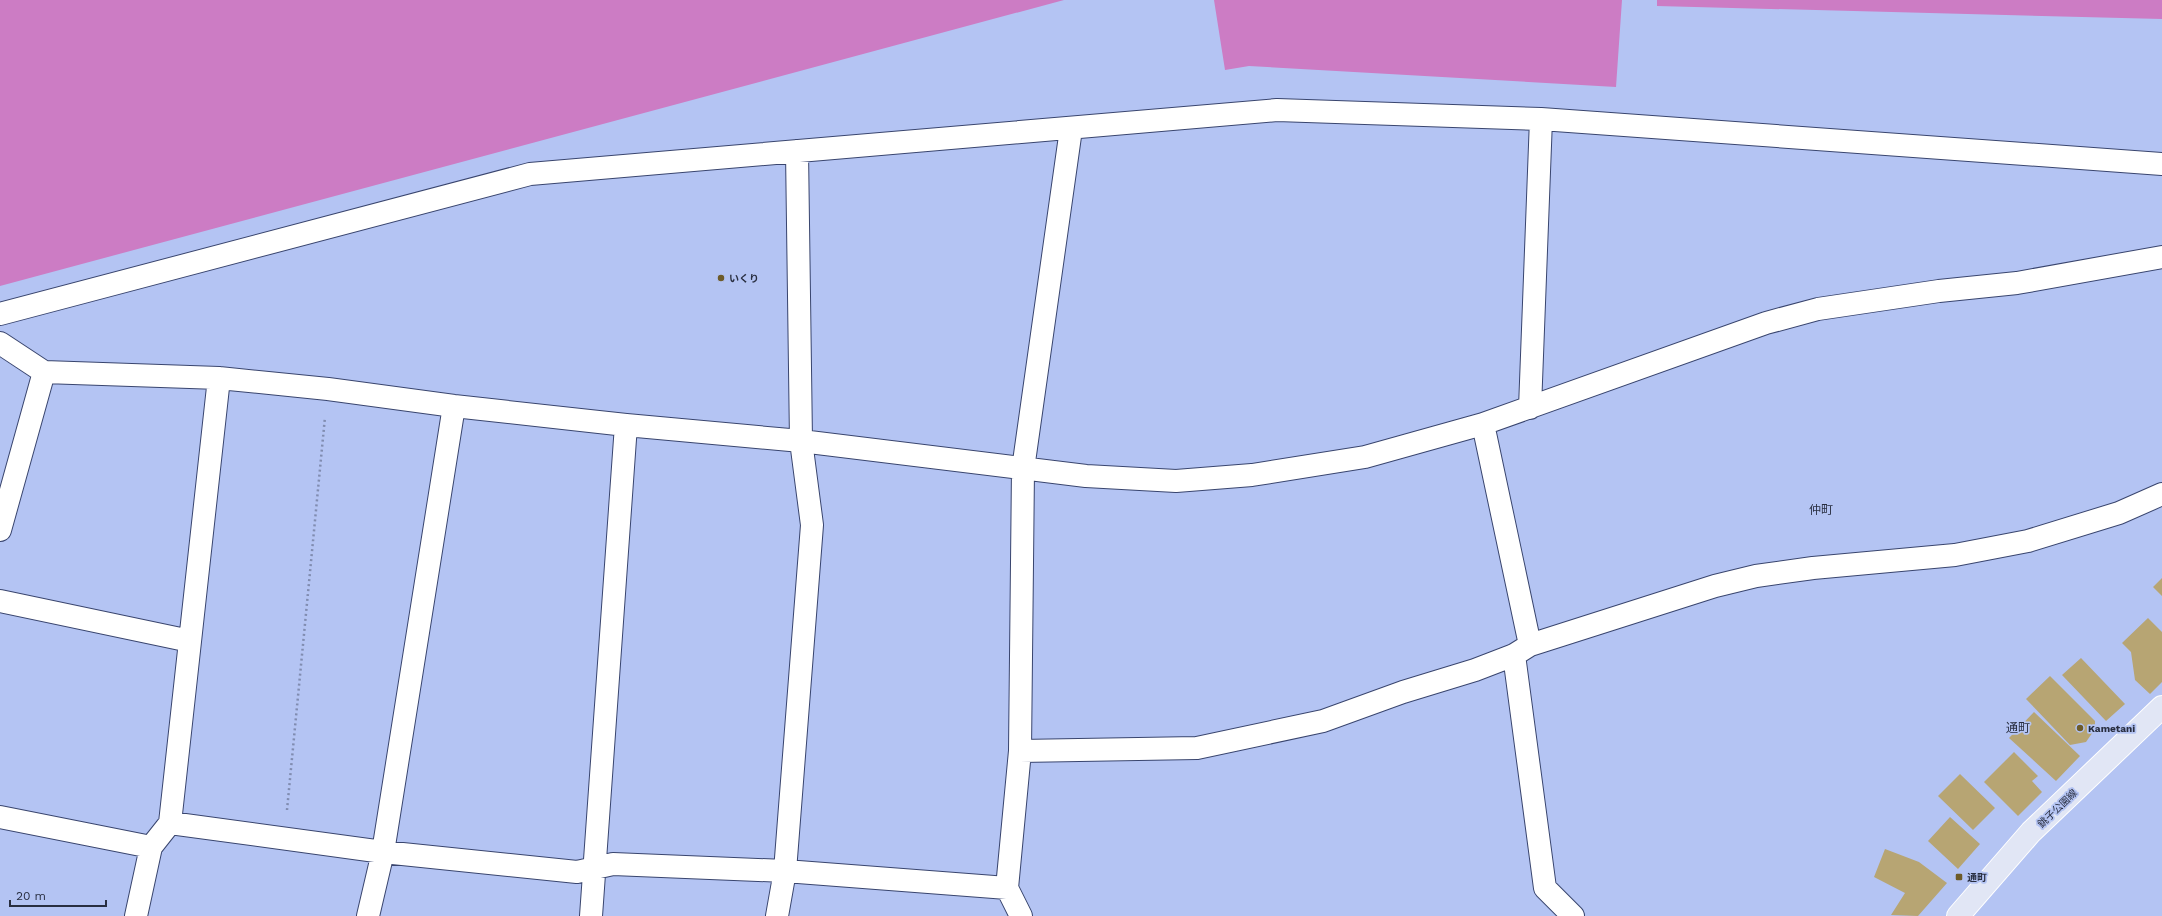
<svg xmlns="http://www.w3.org/2000/svg" width="2162" height="916" font-family="'Work Sans','Noto Sans JP',sans-serif">
  <style>
    .water { fill: #cc7cc4 }
    .building { fill: #b7a573 }
    .lines { fill: none; stroke-linecap: round; stroke-linejoin: round }
    .minor-casing { stroke: #39456e; stroke-width: 24 }
    .major-casing { stroke: #fff; stroke-width: 24 }
    .path { stroke: #808cb0; stroke-width: 2.5; stroke-dasharray: 2 3; stroke-linecap: butt }
    .minor { stroke: #fff; stroke-width: 22 }
    .major { stroke: #e1e6f5; stroke-width: 22 }
    .poi-dot { fill: #6d5b29; stroke: #b4c4f3; stroke-width: 1.5 }
    .labels { text-anchor: middle; stroke-width: 3.5; stroke-linejoin: round; paint-order: stroke }
    .poi-label { font-size: 10px; font-weight: bold; fill: #282e40; stroke: #b4c4f3; text-anchor: start }
    .street-label { font-size: 10px; fill: #282e40; stroke: #b4c4f3 }
    .quarter-label { font-size: 12px; fill: #282e40; stroke: #b4c4f3 }
  </style>
  <rect width="100%" height="100%" fill="#b4c4f3"/>
  <!-- water -->
  <path class="water" d="M0,0H1064L0,286Z
    M1214,0H1622L1616,87L1249,66L1225,70Z
    M1657,0H2162V19L1657,6Z"/>
  <!-- building -->
  <path class="building" d="M2162,578V596L2153,587Z
    M2148,618L2162,632V682L2150,694L2135,680L2131,652L2122,643Z
    M2081,658L2125,704L2106,721L2062,675Z
    M2050,676L2095,721V729L2086,742L2070,745L2026,699Z
    M2034,712L2080,756L2056,781L2009,738Z
    M2014,752L2038,776L2032,781L2042,792L2018,816L1984,782Z
    M1960,774L1995,808L1973,830L1938,796Z
    M1950,817L1980,844L1958,869L1928,841Z
    M1885,849L1919,862L1947,883L1918,916L1891,915L1905,893L1874,877Z"/>
  <g class="lines">
    <defs>
      <path id="minor" d="M0,314L530,174L1277,110L1541,119L2162,164
        M0,343L44,372L219,378L328,389L454,406L626,425L801,441L1086,476L1176,481L1252,475L1365,457L1483,424L1766,323L1818,309L1939,291L2017,283L2162,257
        M1530,408L1541,119
        M1483,424L1530,645
        M0,530L44,372
        M0,601L190,641
        M1514,655L1545,888L1573,916
        M1020,751L1197,748L1323,721L1403,692L1475,670L1514,655L1530,645L1715,586L1756,576L1813,568L1955,555L2028,541L2119,513L2162,494
        M0,817L151,847
        M170,823L383,852L577,872L613,864L785,871L1007,888
        M136,916L151,847L170,823L219,378
        M368,916L383,852L454,406
        M591,916L626,425
        M777,916L785,871L812,525L801,441L797,151
        M1021,916L1007,888L1020,751L1023,469L1071,129"/>
      <path id="major" d="M1958,916L2031,832L2162,707"/>
    </defs>
    <!-- minor casing -->
    <use href="#minor" class="minor-casing"/>
    <!-- major casing -->
    <use href="#major" class="major-casing"/>
    <!-- path -->
    <path class="path" d="M287,810L325,417"/>
    <!-- minor -->
    <use href="#minor" class="minor"/>
    <!-- major -->
    <use href="#major" class="major"/>
  </g>
  <!-- markers -->
  <g class="poi-dot">
    <circle cx="721" cy="278" r="4"/>
    <circle cx="2080" cy="728" r="4"/>
    <rect x="1955" y="873" width="8" height="8" rx="2"/>
  </g>
  <g class="labels">
    <!-- poi labels -->
    <g class="poi-label">
      <text x="729" y="282">いくり</text>
      <text x="2088" y="732">Kametani</text>
      <text x="1967" y="881">通町</text>
    </g>
    <!-- street labels -->
    <g class="street-label">
      <text transform="translate(2057 808) rotate(-44)" y="4">銚子公園線</text>
    </g>
    <!-- quarter labels -->
    <g class="quarter-label">
      <text x="1821" y="514">仲町</text>
      <text x="2018" y="732">通町</text>
    </g>
  </g>
  <!-- scale -->
  <path d="M10 900v6h96v-6" fill="none" stroke="#282e40" stroke-width="2"/>
  <text x="16" y="900" font-size="12" fill="#282e40" stroke="#b4c4f3" stroke-width="3" paint-order="stroke">20 m</text>
</svg>
